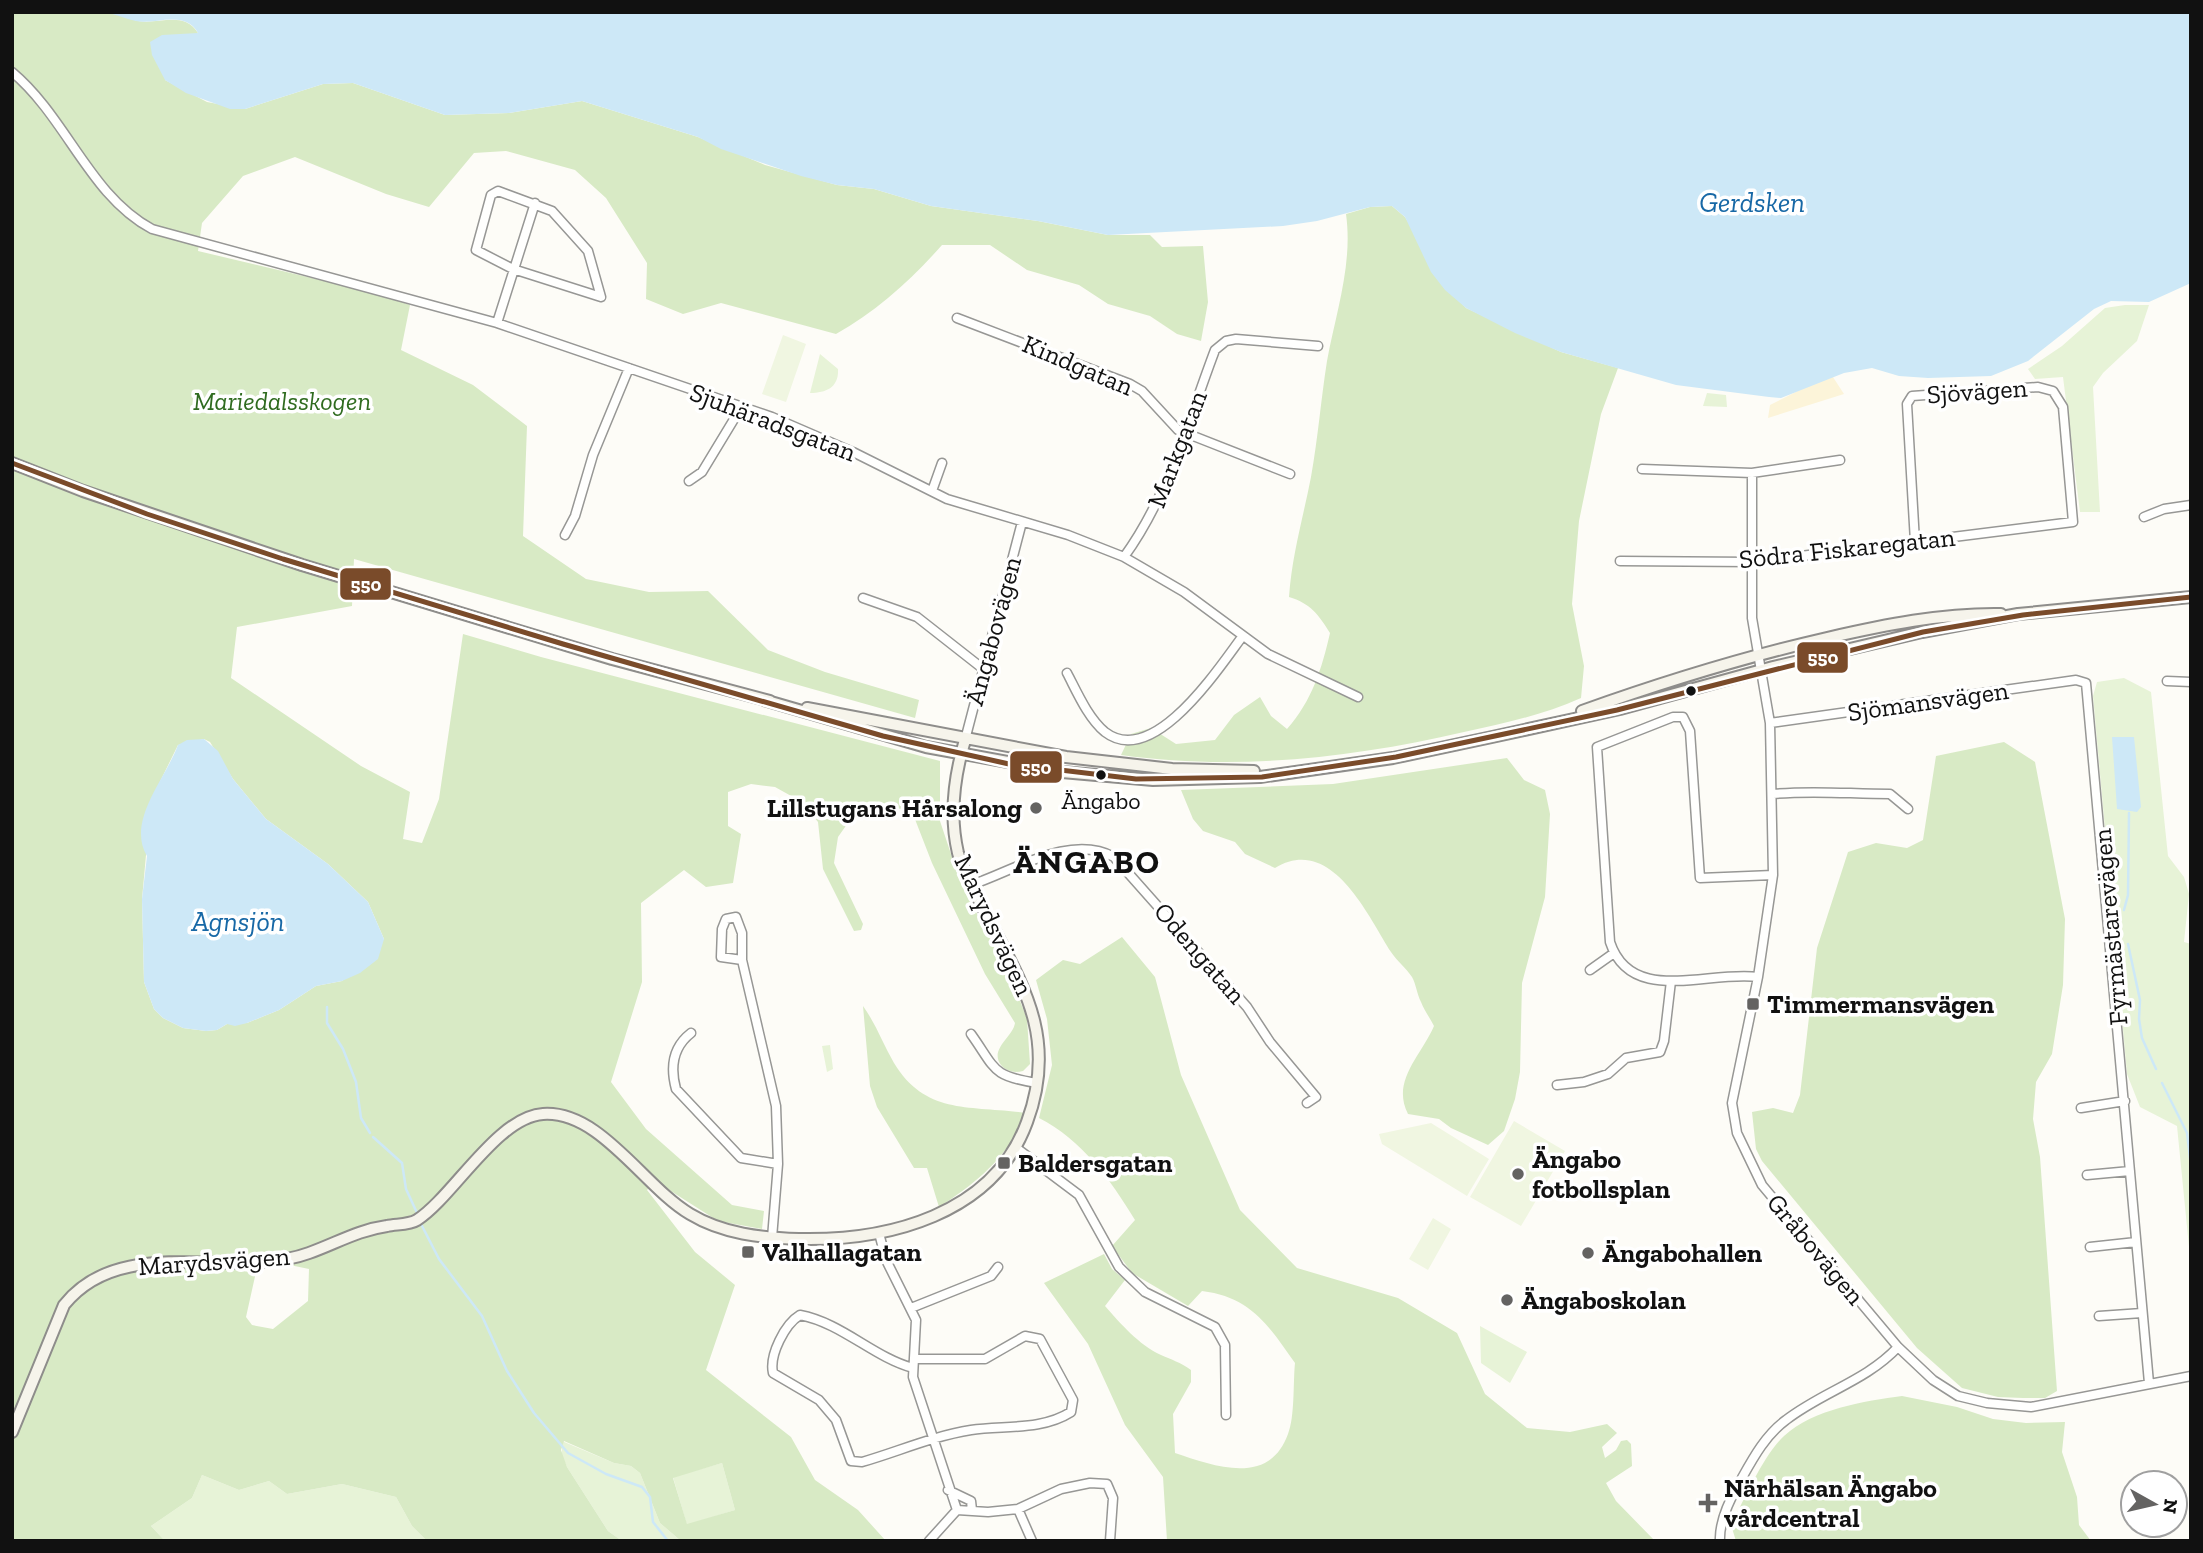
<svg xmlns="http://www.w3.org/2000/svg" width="2203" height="1553" font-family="'Zilla Slab',serif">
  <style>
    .green { fill: #e7f3d7 }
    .forest { fill: #d8eac5; fill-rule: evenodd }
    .sand { fill: #fcf4d9 }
    .pitch { fill: #f0f6e1 }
    .water { fill: #cde8f7 }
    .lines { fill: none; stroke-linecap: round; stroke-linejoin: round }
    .stream { stroke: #cde8f7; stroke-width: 2.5 }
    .street-casing { stroke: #979795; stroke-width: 11 }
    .secondary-casing { stroke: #8e8d8b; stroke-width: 14 }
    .street { stroke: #fffffe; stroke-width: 8 }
    .secondary { stroke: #f6f4eb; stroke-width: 10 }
    .bus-1-casing { stroke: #fff; stroke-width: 10 }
    .bus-1 { stroke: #7a4b2a; stroke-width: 5 }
    .bus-dot { fill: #111; stroke: #fff; stroke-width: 2.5 }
    .poi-dot { fill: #646362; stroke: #fff; stroke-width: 2.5 }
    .labels { text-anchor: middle; stroke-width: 7; stroke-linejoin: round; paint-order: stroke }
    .bus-label { font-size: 24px; fill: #111; stroke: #fff }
    .street-label { font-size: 26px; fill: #111; stroke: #fff }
    .park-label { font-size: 26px; font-style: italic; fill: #2f6b1f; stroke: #fff }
    .poi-label { font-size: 26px; font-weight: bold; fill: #111; stroke: #fff; text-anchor: start }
    .water-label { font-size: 28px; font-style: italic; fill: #1768a6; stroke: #fff }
    .district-label { font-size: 33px; font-weight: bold; letter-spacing: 2px; fill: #111; stroke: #fff }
    .line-badge { stroke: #fff; stroke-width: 2.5 }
    .badge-label { font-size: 19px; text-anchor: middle; font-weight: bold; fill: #fff }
  </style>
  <rect width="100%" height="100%" fill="#fdfcf7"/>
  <!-- green -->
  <path class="green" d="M2125,305H2149L2137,341L2103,373L2093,387L2100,512H2080L2063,377L2035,379L2028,369L2062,346L2105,308Z
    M820,354L838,369C839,387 827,393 810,393Z
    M1707,393L1726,395L1727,407L1703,406Z
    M2124,678L2151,692L2168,856L2184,877L2189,894L2184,942L2191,944V1267L2177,1126L2140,1107L2127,1074L2093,696L2097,682Z
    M830,1045L833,1069L827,1072L822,1046Z
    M1480,1326L1527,1352L1510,1383L1481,1363Z
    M562,1441L614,1463L631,1466L640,1473L660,1523L681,1541L619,1539L608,1531L567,1467L562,1456Z
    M722,1463L735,1510L687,1525L673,1477Z
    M202,1475L239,1490L269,1481L287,1494L342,1484L396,1497L412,1526L427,1541H165L151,1526L192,1498Z"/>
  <!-- forest -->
  <path class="forest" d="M12,12C47,12 88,6 123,15C128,16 132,20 138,21C159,25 183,10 198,33L165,80L207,102L245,109L323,84L353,83L445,115L509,113L582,101L698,137L765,165L837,185L874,189L931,206L1038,221L1108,235H1150L1162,247L1203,246L1208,302L1201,341L1177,334L1150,316L1108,304L1079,285L1027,270L990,245H942C912,279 876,312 836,334L721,303L683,314L646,299L647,263L606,198L575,170L506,151L474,153L429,207L386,194L295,157L243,176L202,223L198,251L379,294L410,305L401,350L473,385L527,426L523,536L586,579L649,592L708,591L768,650L825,672L919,700L915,718L354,559L352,606L237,627L231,678L361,766L410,792L403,839L422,843L439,799L463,634L541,657L940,761V821L961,884L1010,975L1027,1019L1030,1064L1023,1071C1015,1073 1007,1072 1001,1065C989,1049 1013,1037 1015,1023L985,974L932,863L911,809L880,808L850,820L838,837L834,863L863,924L861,930L854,931L823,869L818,822L802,802L775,787L751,784L728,792V826L741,834L733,883L706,887L684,870L641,903L642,982L611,1082L646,1129L732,1205L764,1211L762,1229L718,1221L655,1181L647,1190L695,1252L735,1285L706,1370L791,1437L815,1480L858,1510L886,1541H681L660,1523L640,1473L631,1466L614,1463L564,1441L561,1450L567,1467L608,1531L622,1541H427L412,1526L396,1497L342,1484L287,1494L269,1481L239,1490L202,1475L192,1498L151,1526L165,1541H12ZM204,739L210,742L233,779L266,819L328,864L368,902L384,939L342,981L316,986L279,1010L247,1023L227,1024L217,1030L206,1031L183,1028L163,1018L154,1009L144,982L142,899L151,800L178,745ZM258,1263L285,1264L309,1269L308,1301L273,1329L252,1325L246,1317ZM722,1463L735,1510L687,1524L673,1478Z
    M1392,206L1405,217L1414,231L1432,272L1466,308L1561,352L1618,368L1601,414L1579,521L1572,604L1584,666L1581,698C1543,715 1505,723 1464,732C1353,758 1234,771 1121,755L1131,734L1151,728L1176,744L1215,740L1234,715L1260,697L1271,716L1287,729C1312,701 1322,668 1330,633C1319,615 1310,603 1289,597C1292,555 1303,518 1311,477C1318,438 1321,399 1327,361C1336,312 1353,264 1346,214L1370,207Z
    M2004,742L2035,762L2065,919L2063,985L2052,1054L2036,1082L2033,1119L2040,1157L2057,1391L2045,1398H2023L1998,1397L1962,1388L1917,1348L1762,1161L1756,1149L1752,1112L1773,1108L1793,1113L1800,1095L1817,948L1848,852L1876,843L1907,848L1923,840L1936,756Z
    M1507,758L1524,780L1545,790L1550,814L1545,897L1522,983L1520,1072L1515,1099L1504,1131L1488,1145L1451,1128L1439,1119L1408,1114C1391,1081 1421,1056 1434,1026C1430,1018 1424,1010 1421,1002C1417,994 1416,984 1412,977C1406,968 1397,961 1391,952C1367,914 1331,834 1275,868L1245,854L1235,842L1203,831L1193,819L1181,790L1333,784Z
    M1122,937L1155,977L1181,1075L1240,1210L1297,1268L1398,1298L1457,1333L1485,1394L1527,1428L1570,1432L1607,1424L1617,1433L1602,1447L1605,1458L1616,1450L1621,1441L1627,1440L1631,1444L1632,1466L1606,1483L1616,1501L1655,1541H1167L1163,1477L1125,1425L1088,1344L1044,1283L1104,1254L1112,1269L1125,1280L1105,1306C1120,1323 1139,1345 1161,1355C1172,1360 1180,1362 1191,1370V1382L1173,1414L1175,1453C1214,1466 1269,1487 1288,1434C1295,1417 1293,1382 1295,1363C1269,1326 1251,1297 1202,1291L1188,1306L1132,1273L1112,1246L1135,1220C1110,1179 1082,1140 1039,1118L1052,1065L1047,1019L1036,980L1063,960L1080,964Z
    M863,1006C876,1024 883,1044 894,1063C926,1116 972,1105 1025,1113C1010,1156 976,1183 939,1207L927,1168H914L877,1107L870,1086Z
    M1902,1396L1957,1407L1993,1419L2026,1423L2065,1422L2062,1452L2077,1497L2079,1525L2091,1541H1736L1731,1525C1744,1500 1764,1454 1784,1436C1813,1409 1865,1401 1902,1396Z"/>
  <!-- sand -->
  <path class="sand" d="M1831,374L1844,394L1768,418L1770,405Z"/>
  <!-- pitch -->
  <path class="pitch" d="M783,335L806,344L786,402L762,394Z
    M1514,1121L1565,1151L1521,1226L1470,1197Z
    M1431,1123L1489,1159L1467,1196L1382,1144L1379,1134Z
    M1433,1218L1451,1229L1428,1270L1409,1259Z"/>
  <!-- water -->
  <path class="water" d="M104,12H2191V283L2149,302L2111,301L2094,309L2028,361L1991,376L1928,378L1899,376L1872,368L1844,373L1781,398L1769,397L1676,385L1561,352L1515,333L1466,308L1445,290L1431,272L1405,217L1392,206L1370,207L1317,221L1283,226L1108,235L1038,221L931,206L874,189L837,185L801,176L721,149L698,137L582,101L509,113L445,115L353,83L323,84L245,109H230L186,93L165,80L152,55L150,42L162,35L198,33C185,9 155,25 136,21C125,19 116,14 104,12Z
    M2112,737H2134L2141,807L2137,812L2117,809Z
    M204,739L218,751L233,779L266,819L328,864L368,902L384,939L378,959L360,973L342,981L316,986L279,1010L247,1023L235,1026L227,1024L217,1030L206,1031L183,1028L163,1018L154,1009L144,982L142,899L147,856C126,821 166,778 178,745L187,740Z"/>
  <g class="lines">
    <!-- stream -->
    <path class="stream" d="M2124,910L2128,895L2129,813
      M2128,944L2140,1000L2139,1019L2142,1038L2156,1069
      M327,1007V1023L343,1049L356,1082L361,1118L370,1133
      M2162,1083L2187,1133L2191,1166
      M373,1137L402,1163L406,1189L418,1215
      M421,1224L439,1259L482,1316L507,1371L534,1413L568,1453L606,1474L642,1487L650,1497L653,1522L668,1541"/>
    <defs>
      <path id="street" d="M12,72C67,118 89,195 152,229L497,323L772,417L853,452L947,499L1068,535L1124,557L1184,592L1268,654L1358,697
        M498,191L552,211L588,251L601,297L513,269L476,250L491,195Z
        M957,318L1130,384L1142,391L1178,430L1290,474
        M497,323L535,203
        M1642,469L1752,473L1840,460
        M1752,473V618L1770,723L1773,875L1758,977L1732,1103L1737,1133L1762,1185L1898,1347L1933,1380L1958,1396L1987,1403L2031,1407L2191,1376
        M689,481L702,472L742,406
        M932,491L942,463
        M2144,517L2164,509L2191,505
        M565,535L575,516L593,455L629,368
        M1124,557C1169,495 1188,421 1215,350L1226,341L1236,339L1318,346
        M1620,561L1753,562L2073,522L2063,407L2053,391L2038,387L1912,396L1907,404L1915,542
        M863,598L917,617L982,668
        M1067,673C1077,692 1088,718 1105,732C1153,769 1218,669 1242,637
        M2167,681L2191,682
        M1770,723L2076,680L2086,683L2149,1383
        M965,740L1022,522
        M1773,794C1813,790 1850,794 1890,794L1908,809
        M971,885C1014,871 1070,833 1114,857L1247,1007L1270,1042L1316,1097L1307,1103
        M742,960L721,957L722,929L726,919L736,917L742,933V960L776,1106L778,1164L772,1238
        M1590,970L1614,953
        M1758,977C1708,970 1631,1006 1610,942L1597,747L1673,717H1683L1690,731L1700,878L1773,875
        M691,1033C673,1047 670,1067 676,1089L741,1158L778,1164
        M971,1034C996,1069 991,1076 1037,1083
        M1557,1085L1584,1082L1608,1074L1626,1058L1660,1052L1664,1041L1671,981
        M2081,1108L2125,1101
        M1015,1147L1079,1195L1119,1267L1145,1292L1215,1327L1225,1345L1226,1415
        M2087,1175L2130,1171
        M879,1233L886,1260L916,1320L913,1377L957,1510L988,1512L1018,1509L1061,1489L1090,1483L1107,1484L1113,1498L1110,1541
        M2090,1247L2136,1242
        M911,1308L991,1276L998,1267
        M2099,1316L2142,1313
        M913,1368C873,1357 842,1323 800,1315C785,1324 769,1355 773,1373L819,1400L836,1420L851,1461L862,1462C897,1452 933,1436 971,1430C1003,1425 1041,1431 1071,1412L1073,1400L1040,1339L1025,1336L985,1359H914
        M948,1490L971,1501L972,1510
        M1018,1509L1032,1541
        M929,1541L957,1510
        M1720,1541C1719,1522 1729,1501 1738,1485C1751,1462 1764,1436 1786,1420C1822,1392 1866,1381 1898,1347"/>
      <path id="secondary" d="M12,463L83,491L302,565L612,659L770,701
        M764,700L926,747L1062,772L1153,780L1260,777L1393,758L1492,737L1620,709L1773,667L1922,632L2018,614L2191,597
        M807,708L1066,757L1172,769L1254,771
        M1582,711C1663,682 1744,657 1827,638C1884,625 1942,613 2001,614
        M12,1432L64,1305C122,1232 233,1281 309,1253C337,1243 358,1230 387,1226C396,1224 409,1225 417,1220C453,1197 497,1117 543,1114C600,1110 644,1187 690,1214C723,1234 762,1238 799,1239C888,1241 993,1215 1027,1122C1059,1036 1021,982 983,908C974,890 963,872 958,853C949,815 954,777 965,740"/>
    </defs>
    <!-- street casing -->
    <use href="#street" class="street-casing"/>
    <!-- secondary casing -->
    <use href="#secondary" class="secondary-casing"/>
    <!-- street -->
    <use href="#street" class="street"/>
    <!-- secondary -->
    <use href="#secondary" class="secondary"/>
    <defs>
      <path id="bus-1" d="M12,463L147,514L283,559L563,644L883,736L1009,764L1136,779L1262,777L1396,757L1617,710L1923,632L2023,615L2191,597"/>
    </defs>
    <!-- bus-1 casing -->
    <use href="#bus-1" class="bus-1-casing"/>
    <!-- bus-1 -->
    <use href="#bus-1" class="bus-1"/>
  </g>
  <!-- markers -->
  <g class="bus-dot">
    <circle cx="1691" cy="691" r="6"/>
    <circle cx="1101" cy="775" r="6"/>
  </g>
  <g class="poi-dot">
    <circle cx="1036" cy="808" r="7"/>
    <rect x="1746" y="997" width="14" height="14" rx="3.5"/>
    <rect x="997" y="1156" width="14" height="14" rx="3.5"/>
    <circle cx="1518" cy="1174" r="7"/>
    <rect x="741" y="1245" width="14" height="14" rx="3.5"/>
    <circle cx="1588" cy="1253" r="7"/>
    <circle cx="1507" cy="1300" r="7"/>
    <path d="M1704.5 1492.5h7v7h7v7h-7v7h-7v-7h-7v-7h7z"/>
  </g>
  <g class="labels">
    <!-- bus labels -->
    <g class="bus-label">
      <text x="1101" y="809">Ängabo</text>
    </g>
    <!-- street labels -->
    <g class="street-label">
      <text transform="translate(1078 365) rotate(23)" y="9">Kindgatan</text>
      <text transform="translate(1977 391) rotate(-4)" y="9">Sjövägen</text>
      <text transform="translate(773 422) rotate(21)" y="9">Sjuhäradsgatan</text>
      <text transform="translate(1177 449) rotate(-69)" y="9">Markgatan</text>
      <text transform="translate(1847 548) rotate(-6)" y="9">Södra Fiskaregatan</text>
      <text transform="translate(993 631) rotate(-75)" y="9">Ängabovägen</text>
      <text transform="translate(1928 701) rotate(-8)" y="9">Sjömansvägen</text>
      <text transform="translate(994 925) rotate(65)" y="9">Marydsvägen</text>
      <text transform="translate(2110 927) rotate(-95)" y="9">Fyrmästarevägen</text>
      <text transform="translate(1200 953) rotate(49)" y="9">Odengatan</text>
      <text transform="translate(1816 1249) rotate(50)" y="9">Gråbovägen</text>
      <text transform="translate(214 1261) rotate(-4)" y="9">Marydsvägen</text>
    </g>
    <!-- park labels -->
    <g class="park-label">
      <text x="282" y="410">Mariedalsskogen</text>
    </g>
    <!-- poi labels -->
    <g class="poi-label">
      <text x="1022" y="817" text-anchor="end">Lillstugans Hårsalong</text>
      <text x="1767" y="1013">Timmermansvägen</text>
      <text x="1532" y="1168">Ängabo<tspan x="1532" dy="30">fotbollsplan</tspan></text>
      <text x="1018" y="1172">Baldersgatan</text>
      <text x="762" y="1261">Valhallagatan</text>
      <text x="1602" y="1262">Ängabohallen</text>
      <text x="1521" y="1309">Ängaboskolan</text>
      <text x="1724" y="1497">Närhälsan Ängabo<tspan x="1724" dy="30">vårdcentral</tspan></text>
    </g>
    <!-- water labels -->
    <g class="water-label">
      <text x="1752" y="212">Gerdsken</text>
      <text x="238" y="931">Agnsjön</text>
    </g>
    <!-- district labels -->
    <g class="district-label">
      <text x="1087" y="873">ÄNGABO</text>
    </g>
  </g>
  <g class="line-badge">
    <rect x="339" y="567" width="53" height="34" rx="7" fill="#7a4b2a"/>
    <rect x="1796" y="641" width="53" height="33" rx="7" fill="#7a4b2a"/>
    <rect x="1009" y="750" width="54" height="34" rx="7" fill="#7a4b2a"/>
  </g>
  <g class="badge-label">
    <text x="366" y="591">550</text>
    <text x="1823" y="664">550</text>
    <text x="1036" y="774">550</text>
  </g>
  <!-- border -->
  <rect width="2203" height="1553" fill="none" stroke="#111111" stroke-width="28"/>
  <!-- north arrow -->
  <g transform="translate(2154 1504) rotate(98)"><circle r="33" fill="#ffffff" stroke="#a0a0a0" stroke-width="2"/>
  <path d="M0-5L12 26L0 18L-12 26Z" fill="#646362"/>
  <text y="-10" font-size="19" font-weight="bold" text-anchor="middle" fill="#111111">N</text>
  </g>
</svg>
